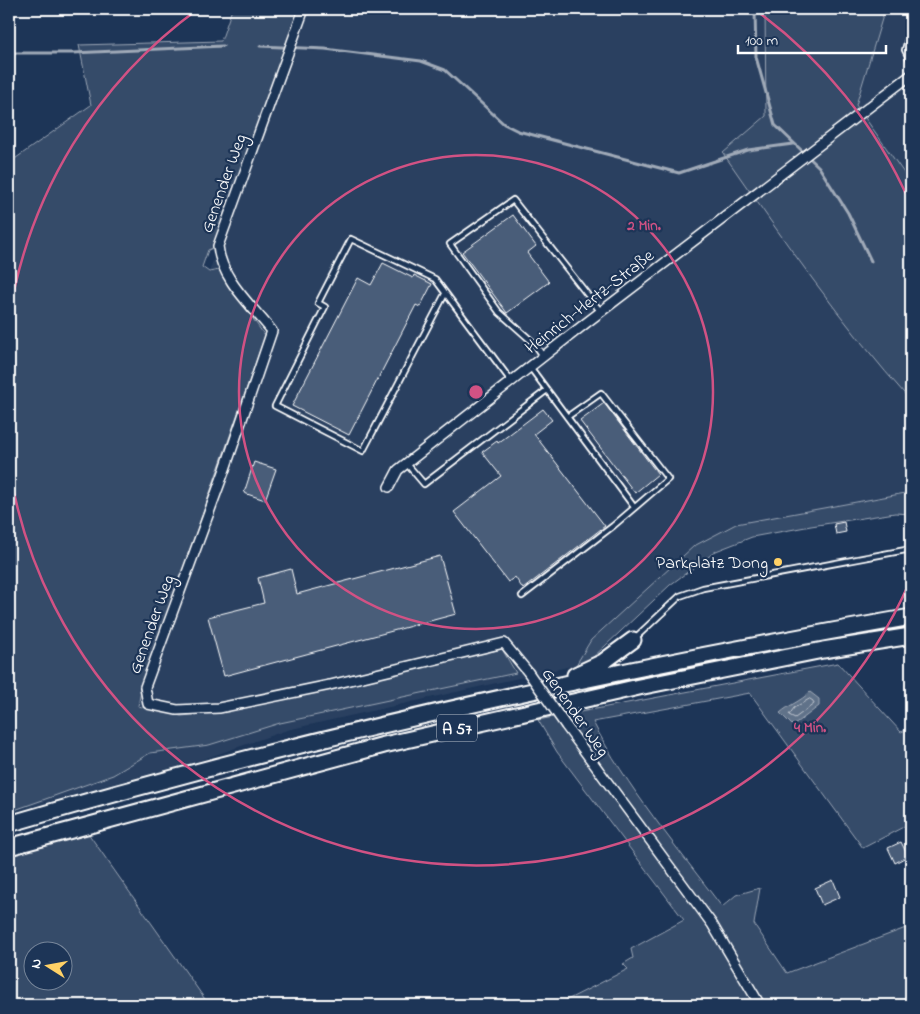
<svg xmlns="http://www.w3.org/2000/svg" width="920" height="1014" font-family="'Indie Flower',sans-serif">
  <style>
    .built { fill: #2a4161 }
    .green { fill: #364b69; stroke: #9aa5b4; fill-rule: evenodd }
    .water { fill: #617289; stroke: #a0aab8 }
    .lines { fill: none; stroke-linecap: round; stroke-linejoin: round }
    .shore { stroke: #c0c7d0; stroke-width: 1 }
    .stream { stroke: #a0aab8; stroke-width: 3 }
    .building { fill: #4a5d79; stroke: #fff }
    .lane-casing { stroke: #fff; stroke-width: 8 }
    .street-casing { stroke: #fff; stroke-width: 12 }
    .highway-casing { stroke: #fff; stroke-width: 19 }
    .lane { stroke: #1d3557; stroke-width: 4.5 }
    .street { stroke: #1d3557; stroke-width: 9 }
    .highway { stroke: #1d3557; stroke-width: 15 }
    .street-bridge-casing { stroke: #fff; stroke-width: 12; stroke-linecap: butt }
    .street-bridge { stroke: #1d3557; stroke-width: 9 }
    .ring { fill: none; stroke: #d15284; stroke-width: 2.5 }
    .poi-dot { fill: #ffd166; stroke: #1d3557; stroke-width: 2 }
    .labels { text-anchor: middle; stroke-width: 4.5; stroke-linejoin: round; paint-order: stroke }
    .shield { fill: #1d3557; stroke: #bbc2cd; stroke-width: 1 }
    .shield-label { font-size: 16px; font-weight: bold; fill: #fff }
    .street-label { font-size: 18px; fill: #fff; stroke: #1d3557 }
    .poi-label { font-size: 18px; fill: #fff; stroke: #1d3557; text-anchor: end }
    .centre { fill: #d15284; stroke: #1d3557; stroke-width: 2.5 }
    .ring-label { font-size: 15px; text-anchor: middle; font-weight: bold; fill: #d15284; stroke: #1d3557; stroke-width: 4.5; stroke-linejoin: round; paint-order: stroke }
  </style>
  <rect width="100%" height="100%" fill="#1d3557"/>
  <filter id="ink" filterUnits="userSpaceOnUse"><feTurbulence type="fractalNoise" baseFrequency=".02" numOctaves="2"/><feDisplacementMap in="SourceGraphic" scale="10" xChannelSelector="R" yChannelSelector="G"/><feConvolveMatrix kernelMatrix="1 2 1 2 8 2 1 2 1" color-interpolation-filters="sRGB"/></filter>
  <g filter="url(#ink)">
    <!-- built -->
    <path class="built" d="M304,9H765L766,116L783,240L886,373L911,401V492L736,524L591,640L576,665L287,730L198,761L20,809L79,652L218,246Z
      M885,9H911V183L856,105Z"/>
    <!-- green -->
    <path class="green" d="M232,9H304L218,246L208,250L202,267L209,272L219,270L265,336L142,686L138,706L181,716L222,712L502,649L516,673L280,723L209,745L150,753L113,775L9,812V163L91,105L79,45L221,41Z
      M765,9H885L856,105L911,183V401C842,324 782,238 723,153L766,116Z
      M911,492V514L895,513L811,526L752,537L716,551L670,585L588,662L576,665L591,640L694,546L736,524Z
      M838,663L901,732L911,728V823L863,848L750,693L593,722C625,785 679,850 722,907L736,895L760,888L754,924L787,973L911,926V1005H557L628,969L623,964L633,958L631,949L684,920L557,752L538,720Z
      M88,833L209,1005H9V854ZM32,952H62V982H32Z"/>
    <!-- water -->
    <path class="water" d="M810,692L819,699V706L793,726L780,713C789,705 801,701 810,692Z"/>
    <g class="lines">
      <!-- shore -->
      <path class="shore" d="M810,699L813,701L814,704L795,718L789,715L794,708Z"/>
      <!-- stream -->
      <path class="stream" d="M755,9L756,57L775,125L819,167L848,213L871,261
        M260,46L325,49L421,61L445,70L504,124L518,131L679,173L748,150L793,144
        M9,53H73L223,46"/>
    </g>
    <!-- building -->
    <path class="building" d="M513,215L536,246L527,253L549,282L507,313L462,252Z
      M383,263L413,278L414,275L432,284L420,307L416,305L349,435L292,406L358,278L371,285Z
      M604,403L658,474L635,493L580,421Z
      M543,409L552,420L534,434L605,526L523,589L515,577L508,582L454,512L501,476L482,452L497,441L498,443Z
      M254,462L276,469L265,500L244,493Z
      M844,522L846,532L836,534L834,524Z
      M440,556L456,614L224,676L208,617L264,603L258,578L291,569L297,594Z
      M901,842L908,856L895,863L888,848Z
      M833,880L840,897L822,905L815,888Z"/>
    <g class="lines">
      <defs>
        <path id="lane" d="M911,28L905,50L911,62
          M445,294L363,451L275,406L325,307L318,303L351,239L435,279L511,381
          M543,356L535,344L499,312L450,244L513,200L601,312
          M530,367L634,507
          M407,464L424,484L547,390
          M522,596L613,526L668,479L601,393L567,417
          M634,639L680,596L703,588L911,549"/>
        <path id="street" d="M304,9L218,246C221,279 251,305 272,331L225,469L145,687L148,704L177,710L219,708L330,685L504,643L528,672
          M389,487L398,470L586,323L911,75
          M566,726L712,924L760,1005"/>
        <path id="highway" d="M575,675L603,662L633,640
          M9,824C305,737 607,670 911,617
          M9,847L384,745L639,687L823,650L911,636"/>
      </defs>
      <!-- lane casing -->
      <use href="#lane" class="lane-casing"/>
      <!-- street casing -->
      <use href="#street" class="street-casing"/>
      <!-- highway casing -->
      <use href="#highway" class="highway-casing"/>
      <!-- lane -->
      <use href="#lane" class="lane"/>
      <!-- street -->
      <use href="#street" class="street"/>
      <!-- highway -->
      <use href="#highway" class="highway"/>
      <defs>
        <path id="street-bridge" d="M528,672L566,726"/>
      </defs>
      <!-- street-bridge casing -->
      <use href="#street-bridge" class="street-bridge-casing"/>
      <!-- street-bridge -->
      <use href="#street-bridge" class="street-bridge"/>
    </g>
  </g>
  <!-- distance rings -->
  <g class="ring">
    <circle cx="476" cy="392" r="237"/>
    <path d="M910 581A473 473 0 0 1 9 466M9 318A473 473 0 0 1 198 9M754 9A473 473 0 0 1 910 203"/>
  </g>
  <!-- markers -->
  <circle class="poi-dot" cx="778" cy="562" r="5"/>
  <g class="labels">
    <!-- shield labels -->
    <rect class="shield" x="437" y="714.5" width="40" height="27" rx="4"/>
    <g class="shield-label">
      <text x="457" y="734">A 57</text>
    </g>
    <!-- street labels -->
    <g class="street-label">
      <text transform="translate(223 183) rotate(-70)" y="6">Genender Weg</text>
      <text transform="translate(589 301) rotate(-38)" y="6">Heinrich-Hertz-Straße</text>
      <text transform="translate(151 624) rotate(-70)" y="6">Genender Weg</text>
      <text transform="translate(576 712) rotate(55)" y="6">Genender Weg</text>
    </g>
    <!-- poi labels -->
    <g class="poi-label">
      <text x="768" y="568">Parkplatz Dong</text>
    </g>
  </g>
  <circle cx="476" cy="392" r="8" class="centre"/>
  <g class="ring-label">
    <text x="644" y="230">2 Min.</text>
    <text x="810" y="732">4 Min.</text>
  </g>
  <!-- margin -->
  <rect width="920" height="1014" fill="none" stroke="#1d3557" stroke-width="30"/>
  <rect x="15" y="15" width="890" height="984" fill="none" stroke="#fff" stroke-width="2" filter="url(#ink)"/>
  <!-- north arrow -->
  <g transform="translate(48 966) rotate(281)"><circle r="24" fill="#1d3557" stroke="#77869a"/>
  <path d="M0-4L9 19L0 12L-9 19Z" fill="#ffd166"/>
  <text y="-8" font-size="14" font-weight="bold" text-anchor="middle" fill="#ffffff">N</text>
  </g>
  <!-- scale -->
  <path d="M738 45v8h148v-8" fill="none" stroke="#ffffff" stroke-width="2.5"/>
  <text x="745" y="45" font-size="15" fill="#ffffff" stroke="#1d3557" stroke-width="4" paint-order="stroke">100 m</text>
</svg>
